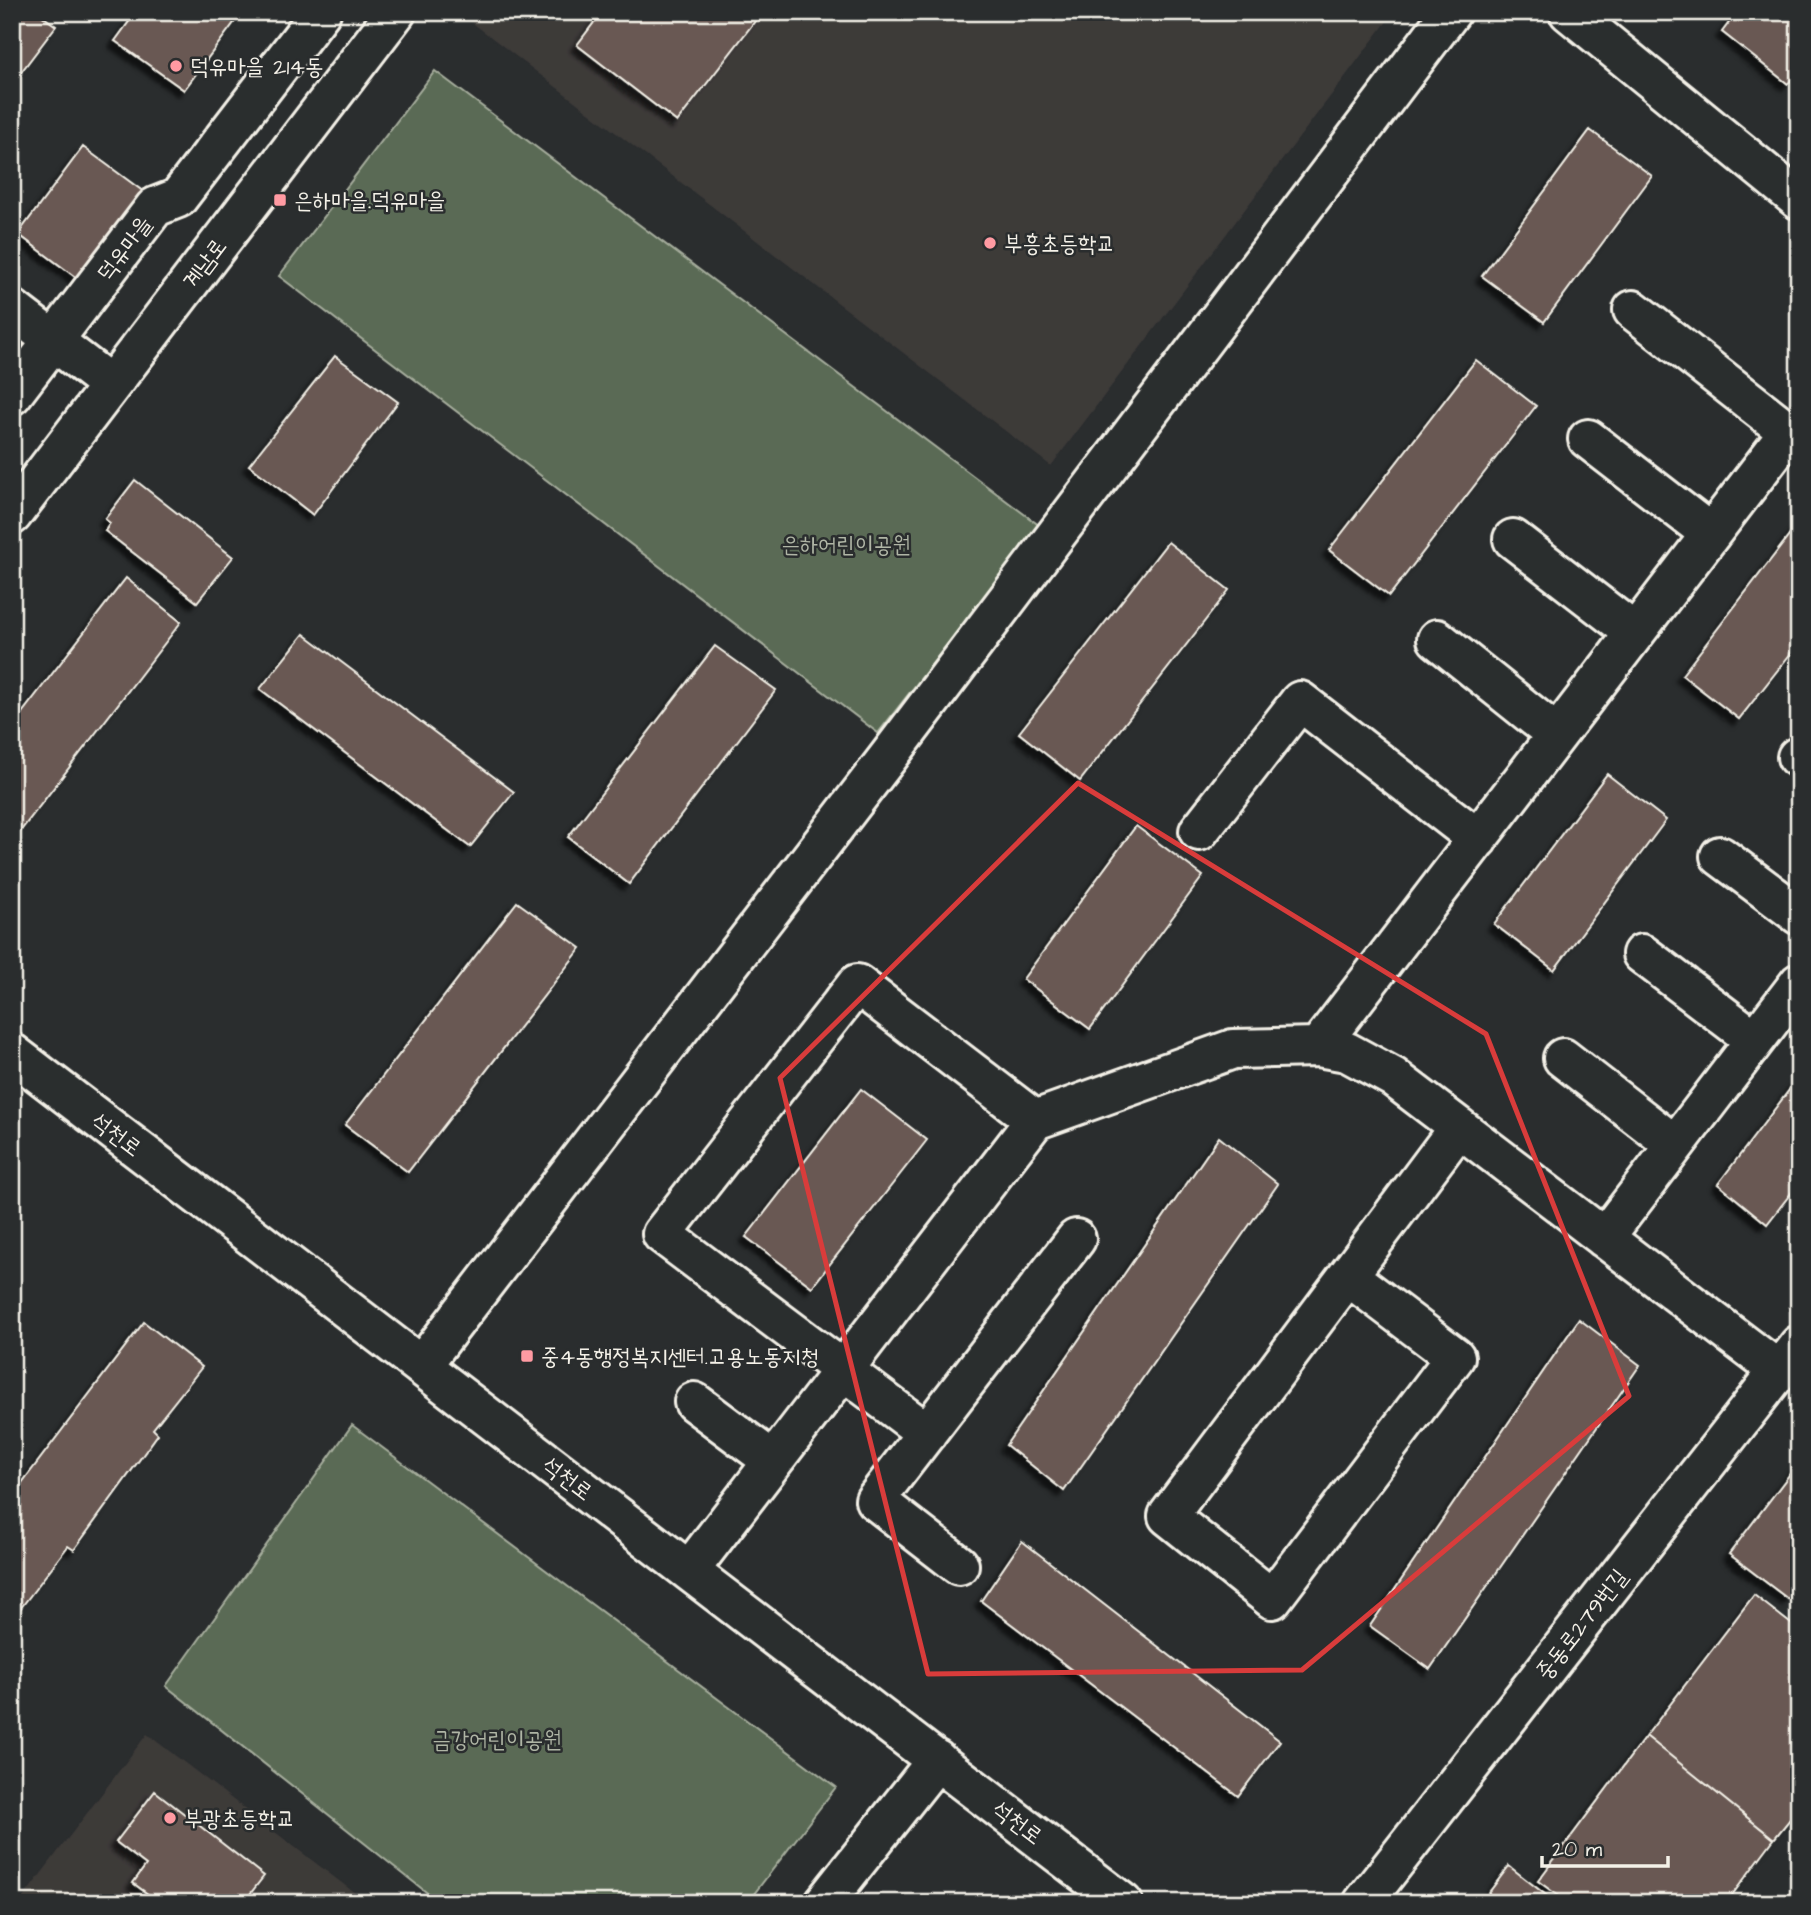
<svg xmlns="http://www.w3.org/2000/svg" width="1811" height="1915" font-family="'Architects Daughter','Poor Story',sans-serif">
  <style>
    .built { fill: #3d3a39 }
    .green { fill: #5a6b54; stroke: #a7ae9e; stroke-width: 2 }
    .building { fill: #695852; stroke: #f4f1e8; stroke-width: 2; filter: url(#shadow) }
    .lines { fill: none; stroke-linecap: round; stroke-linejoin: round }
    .minor-casing { stroke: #f4f1e8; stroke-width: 44 }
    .minor { stroke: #2a2d2e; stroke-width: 38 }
    .marked { fill: none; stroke: #d93c3b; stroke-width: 5; stroke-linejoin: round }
    .poi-dot { fill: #ff9aa2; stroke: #2a2d2e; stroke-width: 2.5 }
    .labels { text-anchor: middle; stroke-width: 5; stroke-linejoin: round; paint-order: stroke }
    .poi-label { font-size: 23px; fill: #f4f1e8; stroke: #2a2d2e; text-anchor: start }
    .street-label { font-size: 23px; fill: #f4f1e8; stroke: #2a2d2e }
    .park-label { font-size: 23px; fill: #afb5a5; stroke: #2a2d2e }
  </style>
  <defs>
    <filter id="shadow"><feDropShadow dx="-6" dy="6" stdDeviation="2" flood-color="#0009"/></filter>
  </defs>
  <rect width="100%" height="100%" fill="#2a2d2e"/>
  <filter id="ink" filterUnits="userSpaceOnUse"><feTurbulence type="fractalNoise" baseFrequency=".0143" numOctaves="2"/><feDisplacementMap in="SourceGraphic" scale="14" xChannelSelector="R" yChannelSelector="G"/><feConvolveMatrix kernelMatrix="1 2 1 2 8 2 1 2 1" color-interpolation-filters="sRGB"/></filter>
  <g filter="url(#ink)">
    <!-- built -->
    <path class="built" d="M477,12H1394L1051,466L470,21Z
      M147,1734L368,1903H19Z"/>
    <!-- green -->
    <path class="green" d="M435,71L1040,526L878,733L279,276Z
      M352,1425L836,1787L747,1903H440L166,1686Z"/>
    <!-- building -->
    <path class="building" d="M12,12H37L56,26L12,84Z
      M136,12H242L184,90L115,41Z
      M602,12H762L677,122L577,45Z
      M1737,12H1799V70L1788,84L1722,32Z
      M1590,130L1652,176L1544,322L1482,276Z
      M83,147L144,192L78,279L18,234Z
      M335,356L398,402L313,515L249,465Z
      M1476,360L1536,406L1389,596L1329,550Z
      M135,480L233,557L197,602L105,531L110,523L105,519Z
      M1799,523V643L1739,719L1682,675Z
      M1168,542L1229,590L1080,781L1019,733Z
      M126,578L181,622L12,842V726Z
      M304,634L514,792L470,847L260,689Z
      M715,646L776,690L629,884L568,837Z
      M1607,774L1666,820L1554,970L1494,924Z
      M1136,826L1203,876L1090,1029L1023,979Z
      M517,902L581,948L408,1172L345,1125Z
      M1799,1077V1183L1767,1224L1718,1184Z
      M861,1089L927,1140L812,1287L746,1237Z
      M1219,1137L1278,1184L1064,1491L1006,1445Z
      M1579,1319L1640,1365L1430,1669L1370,1626Z
      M144,1322L202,1367L153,1429L158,1434L74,1550L68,1546L20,1609L12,1604V1496Z
      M1799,1462V1585L1788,1599L1729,1554Z
      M1022,1541L1280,1741L1238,1796L981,1601Z
      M1754,1595L1799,1630V1808L1774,1839L1646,1736Z
      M1646,1736L1774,1839L1726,1903H1568L1538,1881Z
      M155,1791L264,1876L243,1903H147L144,1901L149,1895L133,1883L146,1865L116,1842Z
      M1509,1866L1556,1903H1481Z"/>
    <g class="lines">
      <defs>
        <path id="minor" d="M1569,12L1799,200
          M12,309L111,385
          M12,395L155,207L178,198L321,12
          M1588,439L1711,534
          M12,515L396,12
          M1513,539L1635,633
          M1437,639L1557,735
          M1797,757L1799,758
          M1199,831L1300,701L1478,839
          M1720,856L1799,915
          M1642,954L1755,1040
          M1318,1047L1789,432L1633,310
          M12,1053L1123,1903
          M1563,1058L1675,1145
          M1604,1238L1799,983
          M1348,1276L1455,1357L1272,1599L1168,1516L1459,1127
          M421,1366L889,756L1451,12
          M694,1402L773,1461
          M927,1433L662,1234L857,984L1035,1120
          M959,1565L875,1500L1076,1239
          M689,1571L1035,1120L1233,1049L1318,1047L1347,1052L1393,1077L1779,1371
          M824,1903L937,1760
          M1363,1903L1799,1345"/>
      </defs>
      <!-- minor casing -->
      <use href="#minor" class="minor-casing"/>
      <!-- minor -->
      <use href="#minor" class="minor"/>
    </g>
  </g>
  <!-- marked area -->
  <path class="marked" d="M1078,783L1486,1034L1629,1396L1302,1670L928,1674L780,1078Z"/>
  <!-- markers -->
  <g class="poi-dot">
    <circle cx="176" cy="66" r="7"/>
    <rect x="273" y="193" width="14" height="14" rx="3.5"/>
    <circle cx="990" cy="243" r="7"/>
    <rect x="520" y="1349" width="14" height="14" rx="3.5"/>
    <circle cx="170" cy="1818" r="7"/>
  </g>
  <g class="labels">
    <!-- poi labels -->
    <g class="poi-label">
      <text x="190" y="74">덕유마을 214동</text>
      <text x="294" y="208">은하마을.덕유마을</text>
      <text x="1004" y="251">부흥초등학교</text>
      <text x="541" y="1364">중4동행정복지센터.고용노동지청</text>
      <text x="184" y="1826">부광초등학교</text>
    </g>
    <!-- street labels -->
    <g class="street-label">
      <text transform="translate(124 248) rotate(-53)" y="8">덕유마을</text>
      <text transform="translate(204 263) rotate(-53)" y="8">계남로</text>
      <text transform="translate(117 1134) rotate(37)" y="8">석천로</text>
      <text transform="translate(568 1478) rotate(37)" y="8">석천로</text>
      <text transform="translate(1581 1624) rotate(-52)" y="8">중동로279번길</text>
      <text transform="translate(1018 1822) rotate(37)" y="8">석천로</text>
    </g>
    <!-- park labels -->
    <g class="park-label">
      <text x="846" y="552">은하어린이공원</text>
      <text x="497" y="1747">금강어린이공원</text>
    </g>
  </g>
  <!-- margin -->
  <rect width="1811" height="1915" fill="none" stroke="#2a2d2e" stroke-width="42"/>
  <rect x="21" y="21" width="1769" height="1873" fill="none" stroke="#f4f1e8" stroke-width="2.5" filter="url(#ink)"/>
  <!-- scale -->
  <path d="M1542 1856v10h126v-10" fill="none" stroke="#f4f1e8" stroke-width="3.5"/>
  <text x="1552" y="1856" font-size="21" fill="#f4f1e8" stroke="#2a2d2e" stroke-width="5" paint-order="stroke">20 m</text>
</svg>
